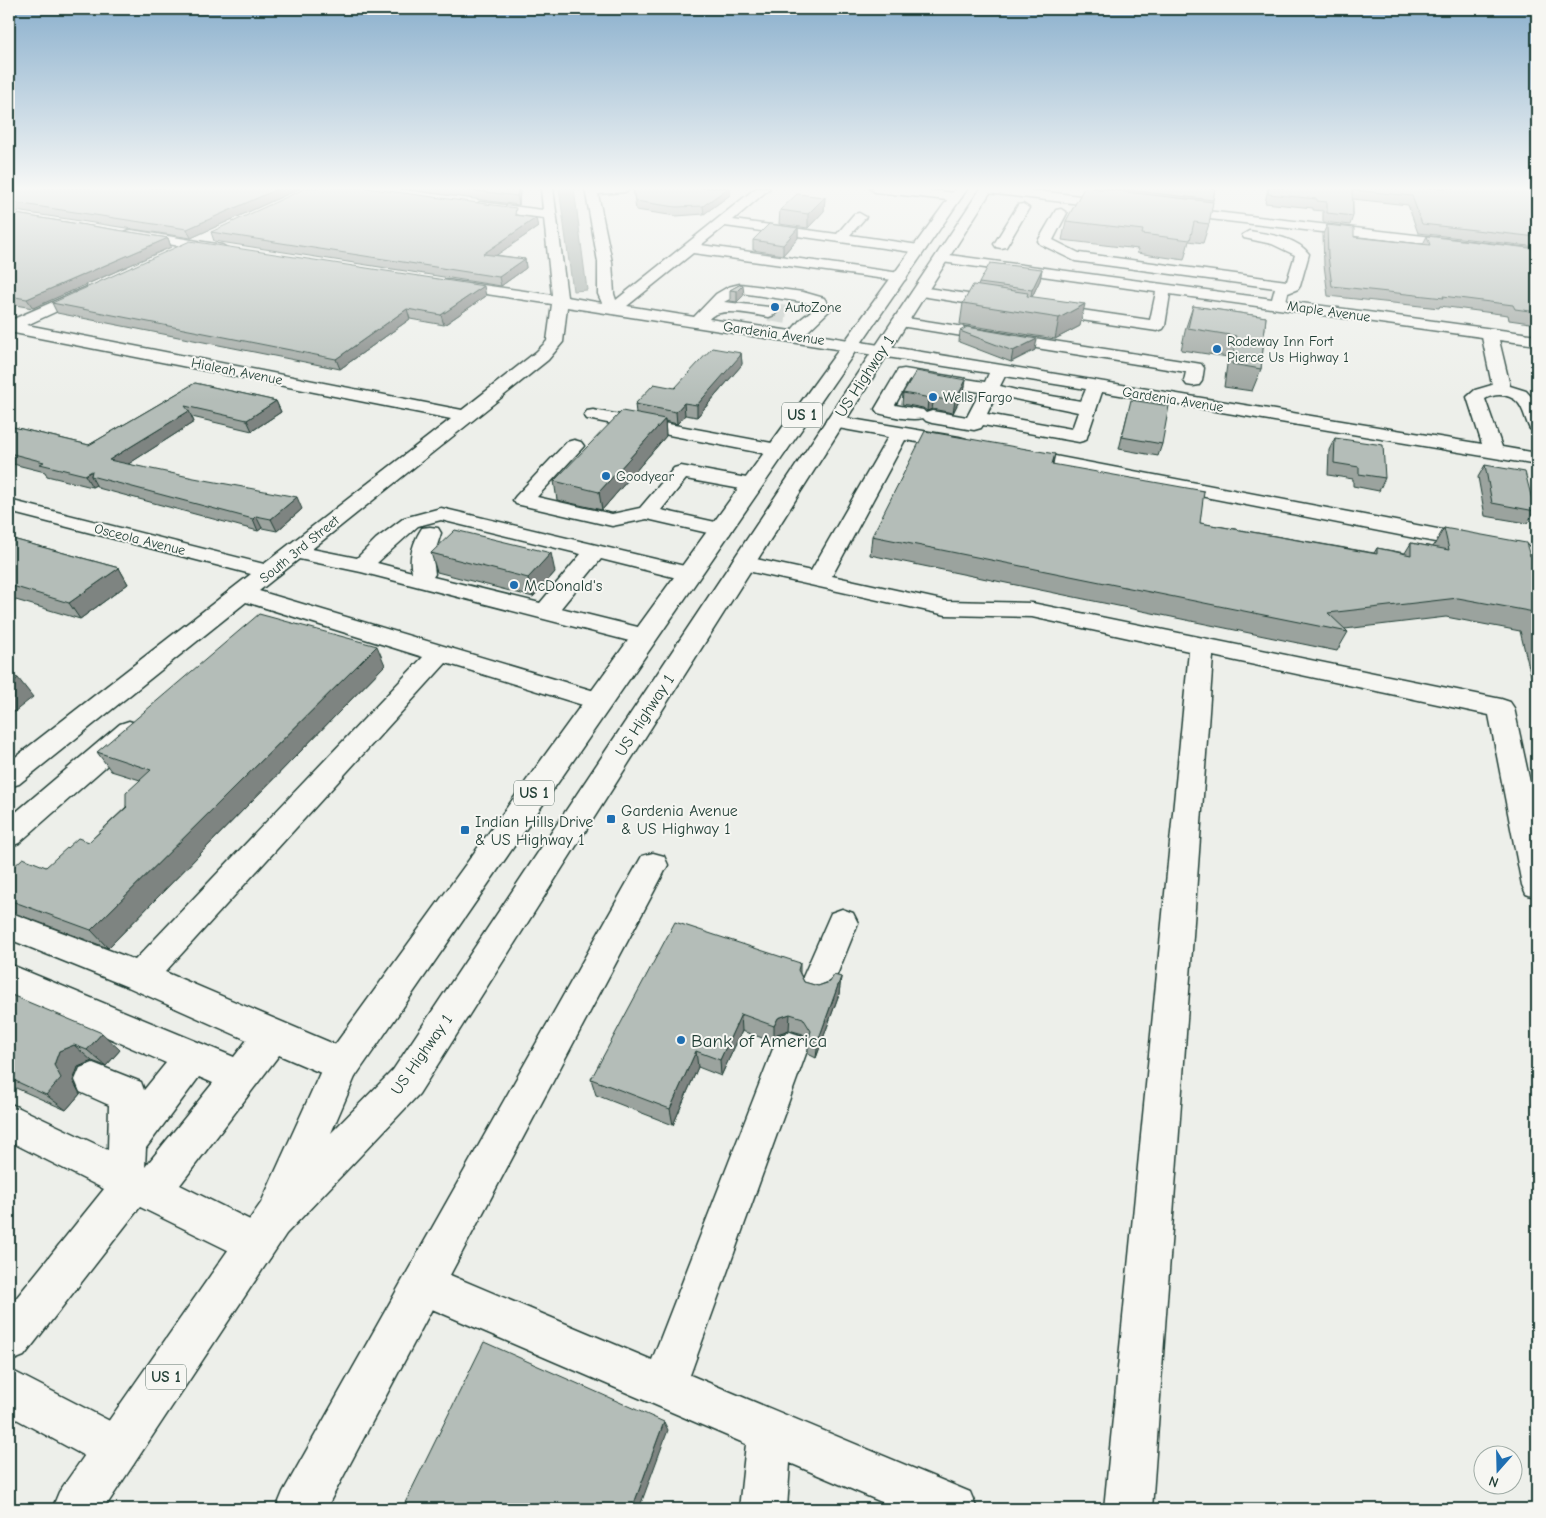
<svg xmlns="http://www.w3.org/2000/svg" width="1546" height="1518" font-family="'Comic Neue',sans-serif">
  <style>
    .water { fill: #9faaa4; stroke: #6c7e77 }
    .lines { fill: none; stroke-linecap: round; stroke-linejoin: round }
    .minor-tunnel { stroke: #c4cbc6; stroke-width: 18; stroke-dasharray: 18 9; stroke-linecap: butt }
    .minor-casing { stroke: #1f3d34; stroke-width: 3 }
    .major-casing { stroke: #1f3d34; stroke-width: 3 }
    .minor { fill: #f6f6f2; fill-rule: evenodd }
    .major { fill: #f6f6f2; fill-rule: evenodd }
    .wall { fill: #9ba39e; stroke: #1f3d34 }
    .shaded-wall { fill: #7e8481; stroke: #1f3d34 }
    .building { fill: #b4bdb8; stroke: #1f3d34 }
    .poi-dot { fill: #1f6fb2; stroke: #f6f6f2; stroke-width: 2 }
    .labels { text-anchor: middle; stroke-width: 4; stroke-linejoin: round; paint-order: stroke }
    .far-poi-label { font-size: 14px; fill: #1f3d34; stroke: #f6f6f2; text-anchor: start }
    .far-street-label { font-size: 14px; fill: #1f3d34; stroke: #f6f6f2 }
    .shield { fill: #f6f6f2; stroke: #60746d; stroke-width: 1 }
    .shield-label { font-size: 15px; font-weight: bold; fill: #1f3d34 }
    .street-label { font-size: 16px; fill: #1f3d34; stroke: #f6f6f2 }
    .poi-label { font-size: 16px; fill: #1f3d34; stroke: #f6f6f2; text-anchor: start }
    .near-poi-label { font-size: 19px; fill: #1f3d34; stroke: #f6f6f2; text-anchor: start }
  </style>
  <rect width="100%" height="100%" fill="#edefea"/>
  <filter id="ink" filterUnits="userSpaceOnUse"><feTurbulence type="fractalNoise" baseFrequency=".02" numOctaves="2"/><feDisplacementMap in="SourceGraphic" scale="10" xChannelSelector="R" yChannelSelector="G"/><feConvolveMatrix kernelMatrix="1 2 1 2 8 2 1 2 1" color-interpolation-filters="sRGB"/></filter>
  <g filter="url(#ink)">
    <!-- water -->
    <path class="water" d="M559,188H574L587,290L573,291Z"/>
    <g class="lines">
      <!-- minor-tunnel -->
      <path class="minor-tunnel" d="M769,312L793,316"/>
      <defs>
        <path id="minor" d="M541,188H553L567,297L602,303L598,294V262L585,188H631L625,192L598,194L612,262L614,294L616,300L756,188H770L733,220L837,234L854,214L859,213L866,217L850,235L919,245L926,249L919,253L725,226L701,245L900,273L905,274L907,277L905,280L900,281L693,253L627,306L694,317L716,294L728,287L740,284L803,292L824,298L831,309L806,333L1482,444L1467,397L1475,390L1492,385L1482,337L1170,294L1165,326L1163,329L1157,331L1047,315L1042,313L1039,310L1042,307L1047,305L1150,320L1156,292L942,262L937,261L935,258L937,255L942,254L1272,299L1275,288L1075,261L1040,244L1038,241L1056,210L1061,209L1067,213L1053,240L1079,253L1287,281L1295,255L1272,244L1244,238L1242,235L1249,231C1268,234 1296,237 1309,254L1300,286L1298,289L1288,293L1286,301L1537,335V345L1499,340L1510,386L1526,391L1537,403V431L1530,429C1526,422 1525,414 1521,407C1514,394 1497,392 1485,399L1502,447L1537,453V465L1102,392L1086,440L1079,442L983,425L981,428L974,430L932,423L926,421L923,418C910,421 891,416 878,413L875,409L898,370L904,369L985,382L989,373L567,307L563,342L548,360L312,549L357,558L376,539L404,518L441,508L697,569L700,574L697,579L689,581L601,559L561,608L654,631L657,637L654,643L645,645L361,572L299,559L259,591L608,695L612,701L608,707L599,710L446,663L165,972L355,1053L360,1065L355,1077L342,1082L279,1055L180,1185L270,1230L276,1244L270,1258L256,1264L140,1207L24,1356L9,1362V1307L104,1189L9,1141V1103L108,1150L109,1105L80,1092L75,1080L80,1068L93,1063L141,1082L144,1090L166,1063L9,994V964L234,1057L247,1040L128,987L9,939V912L135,960L423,657L246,602L19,784L9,787V762L251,574L9,512V500L264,564L451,419L9,332V321L87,287L92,289L95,292L92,295L27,325L462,410L536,352L547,341L552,304L447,288L442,287L440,284L442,281L447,280L552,295L544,218L480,210L474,206L480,202L543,210ZM741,293L803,302L813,304L815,308L801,319L791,331L709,319C720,306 754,315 769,317L774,315L777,312L774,309L769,307L724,302ZM1005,376L1086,389L1081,401L1016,390L1000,386ZM909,380L980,392L967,417L932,411L926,413L923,410L895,405ZM996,395L1078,412L1072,429L987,414ZM441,520L581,554L540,603L433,577L435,574L433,558L441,533L438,528L430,527L422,528C414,540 408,557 412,572L377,563L418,526ZM199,1077L213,1083L145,1167L146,1148Z
          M869,188H910L956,193L962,197L956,201L875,192Z
          M981,188H1012L1115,200L1121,204L1115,208L987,193L983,192Z
          M1023,204L1029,208L1006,247L1001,248L996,247L994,244L1018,205Z
          M1172,207L1537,249V257L1167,214L1166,211Z
          M131,230L222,245L229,249L222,253L126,237L124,234L126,231Z
          M920,287L1002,299L1007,301L1010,304L1007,307L1002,309L915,295L912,292L915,289Z
          M900,317L1195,363L1201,364L1204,368L1202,381L1199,385L1193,386L1187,385L1184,381L1186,372L894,325L892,322L894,319Z
          M593,410L777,444L784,446L787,450L784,454L777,456L587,419L584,415L587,411Z
          M834,416L959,437L966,439L969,443L966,447L959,449L905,440L832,576L946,601L1032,603L1501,699L1510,702L1514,708L1537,815V898L1526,894L1522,885L1489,715L1213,656L1152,1509H1104L1189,651L1032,617L946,615L734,568L731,563L734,558L742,556L811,571L888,437L827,426L825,422L827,418Z
          M574,440L581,442L584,446L537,497L612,514L640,508L674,468L681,466L752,479L759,481L762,485L759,489L752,491L686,479L661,510L729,525L732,530L729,535L721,536L647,519L612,526L516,504L513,500L516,496L567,442Z
          M1018,449L1537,548V562L1011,459L1008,455L1011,451Z
          M129,721L138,724L142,731L138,738L19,843L9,847V818L120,724Z
          M653,853L664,856L668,865L450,1275L652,1360L778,1036L790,1032L802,1036L808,1048L690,1375L970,1492L977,1509H898L790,1463L787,1509H739L746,1444L432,1309L326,1509H276L283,1492L642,856Z
          M842,909L853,913L858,923L828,997L816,1001L804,997L799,986L831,913Z
          M9,1369L133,1433L140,1449L133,1465L117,1472L101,1465L9,1415Z"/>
        <path id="major" d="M956,188H968L355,1077L331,1133L393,1070L981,188H993L419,1094L286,1234L104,1509H52L59,1492L261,1203L329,1053Z"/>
      </defs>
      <!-- minor casing -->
      <use href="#minor" class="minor-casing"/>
      <!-- major casing -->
      <use href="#major" class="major-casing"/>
      <!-- minor -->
      <use href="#minor" class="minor"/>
      <!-- major -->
      <use href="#major" class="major"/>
    </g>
    <!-- wall -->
    <path class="wall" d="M9,188H301L191,238L9,210Z
      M393,188H520V190L519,205Z
      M633,188H730V195L704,214L676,216L636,210Z
      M1084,188H1215L1209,224L1203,243L1189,241L1184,260L1137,253L1138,249L1062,240L1066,221Z
      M1268,188H1537V247L1418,233L1408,205L1353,199V216L1350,225L1323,222V211L1313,210V208L1265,203Z
      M825,197L824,211L808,228L779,224L780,210Z
      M9,213L168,238L171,247L33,308L9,304Z
      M517,215L538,227L496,255L525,259L526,268L501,286L214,241L211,232Z
      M1327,225L1354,237L1423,244L1427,236L1537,249V324L1509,320L1508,315L1440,306L1439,308L1328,296L1324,265L1323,234Z
      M798,228V238L783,255L753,250V240Z
      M1042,269L1040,280L1032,297L1080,326L1055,339L960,324L963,303L978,286L979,283Z
      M741,284L744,295L737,302L730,301V290Z
      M486,296L444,325L410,319L340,369L57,313L52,303Z
      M1193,306L1266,317L1261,369L1252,391L1224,387L1228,357L1181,350L1186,327Z
      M960,331L1035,350L1011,362L959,342Z
      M741,353L742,364L740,367L697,417L685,415L677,424L665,421L666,436L602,510L557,500L554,481L636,413L635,404L675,388Z
      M966,380L964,391L953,413L932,409L927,411L923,408L902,404L903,393Z
      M195,383L276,401L281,412L252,431L192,417L194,422L128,464L302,509L277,531L262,528L258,531L98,488L96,485L92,487L47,476L45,472L9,463V426L89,445Z
      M1128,412L1162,444L1158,456L1119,449Z
      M1335,438L1385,478L1379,491L1353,486V479L1328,475L1329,450Z
      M1055,454L1053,464L1200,523L1374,553L1377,548L1405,553L1411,543L1433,547L1444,528L1530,556L1537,557V700L1520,631L1446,617L1345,629L1348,632L1337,651L870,555L872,536Z
      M1485,465L1535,511L1527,523L1485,516L1478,477Z
      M9,538L119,568L128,584L80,619L9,598Z
      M431,553L555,572L533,597L437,572Z
      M385,665L108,948L9,911V871L46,867L89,842L126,807V806L140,780L111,771L97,752Z
      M1537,772V787L1534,776Z
      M800,963V973L804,982L818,986L841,977L839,994L816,1058L808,1054V1045L803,1034L789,1030L777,1034L774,1042L742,1031L721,1076L698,1067L673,1125L596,1095L591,1079Z
      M9,994L120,1050L106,1066L92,1061L78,1067L73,1081L80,1094L66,1110L9,1085Z"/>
    <!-- shaded-wall -->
    <path class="shaded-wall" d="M280,188H301L191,238L187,229Z
      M518,188H520V190L519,205L517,196Z
      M728,188H730V195L704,214L703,206Z
      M825,197L824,211L808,228V214Z
      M536,218L538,227L485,263L483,254Z
      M798,228V238L783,255V245Z
      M168,238L171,247L33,308L27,299Z
      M525,259L526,268L501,286L499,277Z
      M1042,269L1040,280L1030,301L1032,290Z
      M743,285L744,295L737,302V291Z
      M484,286L486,296L444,325L441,315Z
      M1085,304L1080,326L1055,339L1059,318Z
      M407,309L410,319L340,369L336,359Z
      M1037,339L1035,350L1011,362L1013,351Z
      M741,353L742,364L740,367L697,417V405Z
      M966,380L964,391L953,413L955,401Z
      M934,398L932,409L927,411L928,399Z
      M276,401L281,412L252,431L247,420Z
      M684,403L685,415L677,424L676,412Z
      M189,411L194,422L116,472L109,460Z
      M665,419L666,436L602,510L599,492Z
      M92,471L91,476L96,485L92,487L85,475Z
      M297,497L302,509L277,531L271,519Z
      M256,516L262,528L258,531L253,519Z
      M551,553L555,572L533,597L528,578Z
      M119,568L128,584L80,619L69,603Z
      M377,646L385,665L108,948L91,930Z
      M18,678L33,697L9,716V685Z
      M841,977L839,994L816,1058L818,1041Z
      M741,1014L742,1031L721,1076L720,1060Z
      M790,1014L789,1030L777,1034L774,1042V1026L778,1018Z
      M102,1033L120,1050L106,1066L87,1050Z
      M74,1045L92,1061L78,1067L73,1081L80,1094L66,1110L46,1095L54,1065L59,1051Z
      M696,1051L698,1067L673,1125L670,1109Z
      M664,1422L668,1430L639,1509H632Z"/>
    <!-- building -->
    <path class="building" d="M9,188H280L187,229L9,202Z
      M306,188H366L516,208L515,215L536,218L483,254L525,259L499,277L211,232Z
      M454,188H518L517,196Z
      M633,188H728L703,206L676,207L635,201Z
      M1084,188H1091L1213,202L1209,224L1194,222L1190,240L1142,234L1143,230L1066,221Z
      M1111,188H1215L1213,200Z
      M1269,188H1537V237L1422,224L1412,196L1352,190L1353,216L1327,213V202L1317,201V199L1268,194Z
      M797,194L825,197L808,214L780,210Z
      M9,213L168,238L27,299L9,296Z
      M769,224L798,228L783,245L753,240Z
      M1327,225L1354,228V237L1430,245L1427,236L1537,249V312L1515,309L1513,305L1443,296L1444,298L1332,286L1328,256Z
      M190,241L484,286L441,315L407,309L336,359L52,303Z
      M990,263L1042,269L1032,290L979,283Z
      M741,284L743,285L737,291L730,290Z
      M973,285L1028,293L1027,296L1085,304L1059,318L963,303Z
      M1193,306L1266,317L1261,369L1232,364L1236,336L1188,328Z
      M967,327L1037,339L1013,351L960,331Z
      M712,348L741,353L740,356L697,405L684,403L676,412L635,404L654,384L675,388Z
      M916,371L966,380L955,401L934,398L928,399L925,397L903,393Z
      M195,383L276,401L247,420L185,406L189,411L109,460L194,478L297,497L271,519L256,516L253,519L91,476L92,471L85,475L40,464L44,462L9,453V426L89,445Z
      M1131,400L1169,406L1162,444L1122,437Z
      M622,411L665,419L599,492L554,481Z
      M925,431L1055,454L1052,464L1204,491L1200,523L1377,554V548L1411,555V543L1449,550L1444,528L1526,543L1530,556L1537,557V623L1534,612L1458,598L1328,613L1348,632L872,536Z
      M1335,438L1383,445L1385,478L1359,474V467L1334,463Z
      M1485,465L1525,472L1535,511L1492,503Z
      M455,530L551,553L528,578L431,553Z
      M9,538L119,568L69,603L9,585Z
      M259,614L377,646L91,930L9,900V871L23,858L46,867L78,838L89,842L127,807L126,806V793L151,770L97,752Z
      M9,675L18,678L9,685Z
      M675,922L800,963L798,970L804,982L818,986L830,982L834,975L841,977L818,1041L809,1038L811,1031L803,1018L790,1014L778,1018L774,1026L741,1014L720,1060L696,1051L670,1109L591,1079Z
      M9,994L102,1033L87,1050L74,1045L59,1051L54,1065L61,1078L46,1095L9,1078Z
      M484,1342L664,1422L632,1509H402Z"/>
  </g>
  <!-- sky -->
  <linearGradient id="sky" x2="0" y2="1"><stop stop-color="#8bb0cd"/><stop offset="0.47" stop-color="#f7f8f6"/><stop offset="1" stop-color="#f7f8f6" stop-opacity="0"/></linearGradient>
  <rect width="1546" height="401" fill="url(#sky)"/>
  <!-- markers -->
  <g class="poi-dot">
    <circle cx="775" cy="307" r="5"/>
    <circle cx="1217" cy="349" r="5"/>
    <circle cx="933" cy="397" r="5"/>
    <circle cx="606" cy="476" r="5"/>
    <circle cx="514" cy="585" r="5"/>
    <rect x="606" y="814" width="10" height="10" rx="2.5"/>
    <rect x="460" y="825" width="10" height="10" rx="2.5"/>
    <circle cx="681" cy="1040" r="5"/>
  </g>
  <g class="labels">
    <!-- far-poi labels -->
    <g class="far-poi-label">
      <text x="785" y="312">AutoZone</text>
      <text x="1227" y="346">Rodeway Inn Fort<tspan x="1227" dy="16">Pierce Us Highway 1</tspan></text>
      <text x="943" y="402">Wells Fargo</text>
      <text x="616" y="481">Goodyear</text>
    </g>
    <!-- far-street labels -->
    <g class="far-street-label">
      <text transform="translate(1329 311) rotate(8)" y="5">Maple Avenue</text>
      <text transform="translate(774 333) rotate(8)" y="5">Gardenia Avenue</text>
      <text transform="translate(237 371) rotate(11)" y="5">Hialeah Avenue</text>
      <text transform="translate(1173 399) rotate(9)" y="5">Gardenia Avenue</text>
      <text transform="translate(140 539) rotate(14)" y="5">Osceola Avenue</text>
      <text transform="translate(299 549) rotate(-39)" y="5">South 3rd Street</text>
    </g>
    <!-- shield labels -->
    <g class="shield">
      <rect x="782" y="402.5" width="40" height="25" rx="4"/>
      <rect x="514" y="780.5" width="40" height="25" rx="4"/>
      <rect x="146" y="1364.5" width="40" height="25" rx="4"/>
    </g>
    <g class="shield-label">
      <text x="802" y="420">US 1</text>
      <text x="534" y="798">US 1</text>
      <text x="166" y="1382">US 1</text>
    </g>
    <!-- street labels -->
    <g class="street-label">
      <text transform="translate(864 376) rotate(-57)" y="6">US Highway 1</text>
      <text transform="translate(644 715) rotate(-57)" y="6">US Highway 1</text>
      <text transform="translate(421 1054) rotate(-55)" y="6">US Highway 1</text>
    </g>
    <!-- poi labels -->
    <g class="poi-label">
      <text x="524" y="591">McDonald's</text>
      <text x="621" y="816">Gardenia Avenue<tspan x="621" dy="18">&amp; US Highway 1</tspan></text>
      <text x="475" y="827">Indian Hills Drive<tspan x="475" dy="18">&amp; US Highway 1</tspan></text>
    </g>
    <!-- near-poi labels -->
    <g class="near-poi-label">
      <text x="691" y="1047">Bank of America</text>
    </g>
  </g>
  <!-- margin -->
  <rect width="1546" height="1518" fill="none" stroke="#f6f6f2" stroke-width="30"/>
  <rect x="15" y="15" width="1516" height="1488" fill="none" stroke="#1f3d34" stroke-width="2" filter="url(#ink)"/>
  <!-- north arrow -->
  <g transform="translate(1498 1470) rotate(200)"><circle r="24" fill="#f6f6f2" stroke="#a0aca6"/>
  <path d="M0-4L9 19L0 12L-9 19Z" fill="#1f6fb2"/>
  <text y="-8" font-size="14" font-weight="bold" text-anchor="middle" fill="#1f3d34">N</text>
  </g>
</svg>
